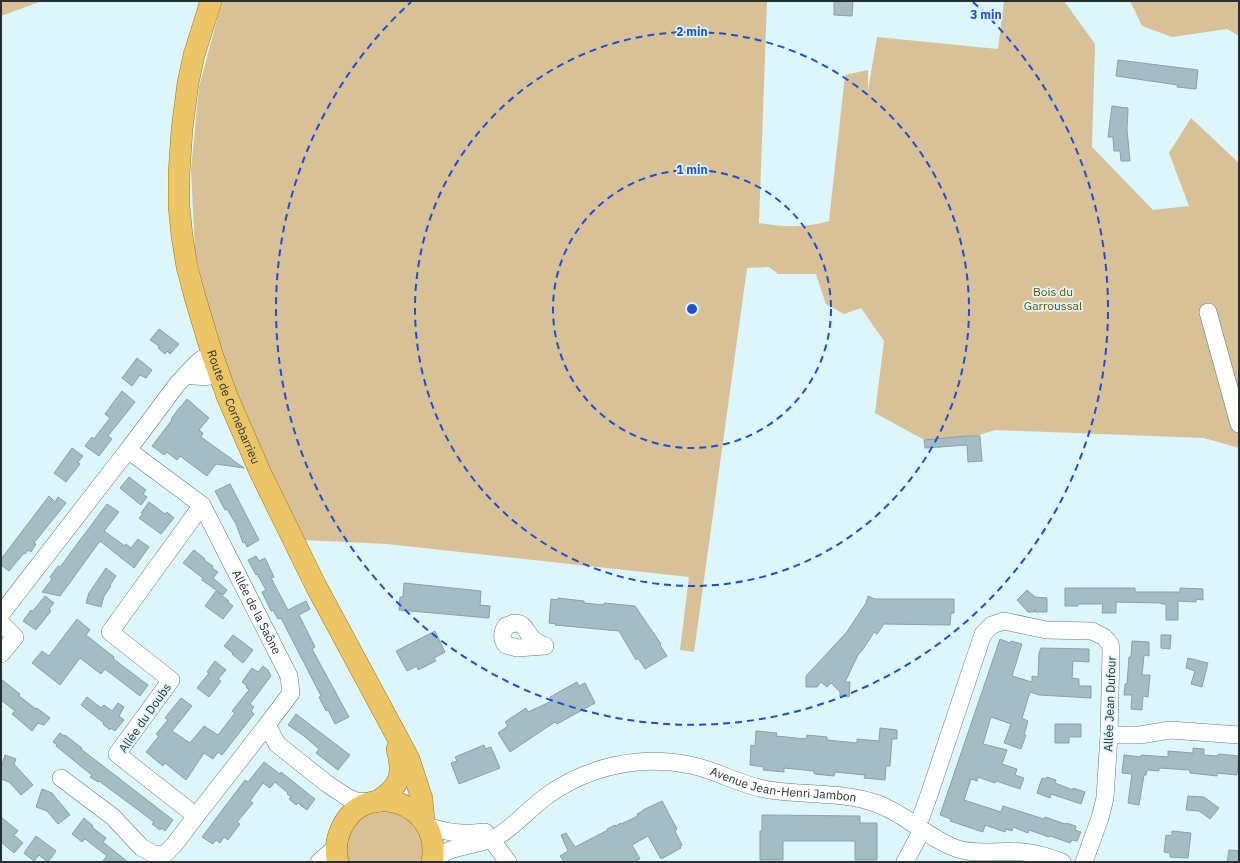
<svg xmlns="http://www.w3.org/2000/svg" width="1240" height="863" font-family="'IBM Plex Sans',sans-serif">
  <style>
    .green { fill: #d8c097 }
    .building { fill: #a4bdc2; stroke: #89a1a7 }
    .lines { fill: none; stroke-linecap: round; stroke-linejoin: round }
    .minor-casing { stroke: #637b80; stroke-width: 18 }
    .major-casing { stroke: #9d7812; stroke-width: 22 }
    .minor { stroke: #fff; stroke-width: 17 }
    .major { stroke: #ebc566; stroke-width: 21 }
    .ring { fill: none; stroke: #1d4ed8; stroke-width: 2; stroke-dasharray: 7 5 }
    .labels { text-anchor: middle; stroke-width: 3.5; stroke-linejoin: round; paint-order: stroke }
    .park-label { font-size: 12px; fill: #6c4c01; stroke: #dcf6fb }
    .street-label { font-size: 12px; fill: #263032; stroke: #dcf6fb }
    .centre { fill: #1d4ed8; stroke: #dcf6fb; stroke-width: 2 }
    .ring-label { font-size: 12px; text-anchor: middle; font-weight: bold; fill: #1d4ed8; stroke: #dcf6fb; stroke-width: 3.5; stroke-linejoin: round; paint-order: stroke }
  </style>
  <rect width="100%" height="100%" fill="#dcf6fb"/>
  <!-- green -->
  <path class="green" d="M6,1H42L1,16V3Z
    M222,1H767L759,223C782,227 807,228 829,221L845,75L868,70V90L877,37L998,49L1004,1H1064L1095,44L1092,147L1153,210L1189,206L1169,153L1191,118L1239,163V448L1204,438L995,430L939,448L875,413L884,341L861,308L844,314L826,304L816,274H778L769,267L747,268L694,652L680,650L689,577L387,544L302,540L269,467L231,378L208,309L195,251L191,170L199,87Z
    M1130,1H1239V36L1227,29L1172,37L1142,26Z
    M378,808L406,813L424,834V862H346L344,841L356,819Z"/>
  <!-- building -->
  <path class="building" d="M834,1H853L852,16L834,15Z
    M1118,60L1198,70L1196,89L1177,87L1178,85L1116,76Z
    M1112,106L1128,108L1127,130L1130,161H1121L1120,151H1114L1113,137H1108Z
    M159,329L179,344L170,354L167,351L165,354L158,348L159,346L150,340Z
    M137,358L152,370L146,378L140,375L132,386L122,378Z
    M122,391L135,402L108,436L112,439L99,456L85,446L92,437L94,439L110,418L105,414Z
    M187,399L209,418L199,430L203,433L201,437L244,468L216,464L207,476L180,456L177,460L167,452L164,455L152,446L172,420L171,419L180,407V408Z
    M967,436H980L982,461L968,462L967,445L925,448L924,440Z
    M72,448L83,456L78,462L80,464L66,482L54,473Z
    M129,477L146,490L143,494L147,497L141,505L120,488Z
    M230,484L259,540L247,547L245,542L243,543L236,524L227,509L225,510L215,491Z
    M49,496L55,502L58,497L66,503L34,543L36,544L31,552L28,550L25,554L24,553L9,571L1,565V559Z
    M149,502L165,514L167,512L174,518L161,534L139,518L143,514L141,513Z
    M107,504L119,512L104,531L125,546L126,544L131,548L138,539L149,547L134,568L100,541L60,596L42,592L52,579L50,577L58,566L60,567Z
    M194,550L205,559L204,560L213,566L212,568L218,572L213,578L227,590L223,595L202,580L203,578L183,563Z
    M256,556L259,561L265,558L274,577L271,578L288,610L306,601L310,609L299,615L315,647L312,649L349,717L335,724L328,710L326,711L319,697L321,696L281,618L278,619L273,610L271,611L262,592L266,590L257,574L256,575L248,560Z
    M106,568L116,576L110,585L111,586L104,596L101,607L86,603L89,593Z
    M404,583L481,591L480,605L490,606L489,618L399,610L400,597H403Z
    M1065,588H1135V592H1180V588L1203,589V600L1196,599V602L1178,601V620H1166V604H1161V603L1116,602V613H1102L1103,604H1078V606H1065Z
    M1027,590L1035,597L1047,598V612H1035V609L1034,612H1028L1017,600Z
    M216,591L229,601L228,602L233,606L223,619L205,606Z
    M45,596L54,603L49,609L51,611L36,630L23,621L31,610L32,612Z
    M868,596L875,599H954V613H951L950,625L884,624L877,634L874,632L864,648L858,655L845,682H850L849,697L840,696V692L831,683L827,687L821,682L817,687H806V676L846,633L866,603Z
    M558,598L584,601V603L604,605V603L635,606L661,644L660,645L667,656L645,669L638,658L636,660L619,631L555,625L556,624L549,623L551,599L558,600Z
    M77,619L90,630L86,635L114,657L113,658L120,664L148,685L140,696L105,669L101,674L80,658L60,685L32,663L42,651L49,656Z
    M435,631L445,652L434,658L436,661L418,670L417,666L407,671L396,651Z
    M233,635L253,650L243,663L232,654L233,653L224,646Z
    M1161,635H1171L1170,649L1161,648Z
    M1000,639L1010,643L1011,641L1022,644L1012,676L1032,682V676L1038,677L1039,653L1041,648L1089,649V662L1073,661L1072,678L1079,679V686H1091V698L1039,695L1030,692L1022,718L1028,721L1024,735H1026L1021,749L1004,743L1011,724L991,717L983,744L1007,750L1002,764L1017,769L1015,775L1024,778L1020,789L996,781L995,783L978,777L977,781L971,779L964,800L1001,812L1003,806L1044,819L1045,817L1065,824L1066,823L1076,826L1075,830L1081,832L1077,841L1072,840L1070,843L1050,836L1049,837L1029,830L1028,833L1013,827L1012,831L1006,829L1005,832L985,825L983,832L950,821L951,819L940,815Z
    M1132,641L1149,642V656L1144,655L1142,675H1150L1148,697L1143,696L1142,710L1131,709L1132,695H1124L1125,684H1127L1129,657H1131Z
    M1188,658L1208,663L1202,687L1191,684L1195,671L1186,668Z
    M215,661L226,670L218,679L221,681L209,697L197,688L209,673L207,672Z
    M263,666L268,670L271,676L250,704L254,707L251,711L254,714L222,755L218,752L213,759L204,753L186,780L165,763L163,766L146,752L159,736L156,734L168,720L165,718L181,698L192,706L172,731L190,743L204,726L218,735L235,713L232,711L249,690L246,687L247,686L242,682L252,668L258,672Z
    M1,679L20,694L19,696L36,709L37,708L50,718L44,725L38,723L32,731L12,714L15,711L1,700Z
    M577,682L579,686L585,683L595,703L557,724L555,722L510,752L498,733L508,726L505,722L526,708L528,712L552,701L550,697Z
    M87,697L101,708L104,705L112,711L118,703L124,707L119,716L124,720L115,731L111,728L110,730L103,724L104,723L81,705Z
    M296,714L350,755L338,770L316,753L319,749L304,736L288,725Z
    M1055,724H1081V737H1069V743H1055Z
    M880,728L897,730V739H892L890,766H886L885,780L864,778L865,775L835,772L834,776L814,774V771L784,768V772L763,770L764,767L750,765L751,745L755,746L756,731L777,733L776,736L806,739L807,735L827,737V740L857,743V739L879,741Z
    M60,733L64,736L65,735L82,748L81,749L173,820L165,831L161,828L160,830L152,824L154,822L145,815L99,781L98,782L90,777L92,775L83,768L56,746L57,745L53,742Z
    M484,745L485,749L491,747L500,768L459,784L451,763L457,761L455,757Z
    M1193,748L1204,749V755L1217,756L1219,754L1239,756L1237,775L1217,773V776L1190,773V770L1159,768V771L1147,770L1146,775H1144L1139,805L1128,803L1132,774L1122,773L1124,755L1141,757V755L1168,757V751L1193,753Z
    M5,755L16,759L14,764L33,785L21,795L9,782L1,779V768Z
    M264,762L280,774L281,772L315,799L307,810L298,803L296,805L289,799L291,797L287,794L288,793L275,782L270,788L263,783L250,801L253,803L237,822L240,824L228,840L224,837L220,843L216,840L213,844L202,837L245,780L248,782Z
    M1047,777L1056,780L1055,783L1073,790V788L1085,792L1081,804L1051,794L1050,798L1037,793L1042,778L1046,779Z
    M42,789L52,793L70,815L58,824L47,811L36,807Z
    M1188,796L1204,797L1219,808L1210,819L1199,811L1186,810Z
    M662,801L677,829L675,831L682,845L680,846L681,848L661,859L648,836L632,845L640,859L634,862H564L560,856L568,851L561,835L566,833L575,847L608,830L607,829L615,825L616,826L621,823V824L638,816L637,814L643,811V810Z
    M762,815L860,816V823H877V860H855V841H783V860H760V831H762Z
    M1,817L18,831L14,835L23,843L14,853L1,842Z
    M84,818L93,826L92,827L106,838L103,842L128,862H102L107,856L85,839L82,842L72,834Z
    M1172,831L1191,833L1188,858L1170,857V853L1164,852L1166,835L1172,836Z
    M36,836L56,851L48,862L39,855L34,861L24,853Z
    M1229,850L1239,851V862H1227Z"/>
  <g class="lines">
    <defs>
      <g id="minor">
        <path d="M1208,312L1239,424"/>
        <path id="s1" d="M212,354C197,359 189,373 178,383L128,450L202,505L289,676L291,693L267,725L277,744L326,783L347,797L356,801L373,802"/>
        <path d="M186,375C197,377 208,378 219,374"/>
        <path d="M202,505L110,632L171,680L117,754L196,816L267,725"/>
        <path d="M1,614L128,450"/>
        <path d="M1,623L15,637L1,654"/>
        <path d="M514,623C525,623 525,630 531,637C535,642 540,644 545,646L517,648L506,645C501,639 502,632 506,626Z"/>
        <path d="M1109,735H1140L1170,730L1239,735"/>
        <path d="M61,778L113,817L141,847L155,855L165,854L174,845L196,816"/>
        <path d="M915,825L921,817L929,795L983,634L992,625L1004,621L1046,630L1092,631L1104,637L1110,644L1111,650L1109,735L1105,798L1100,818L1084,862"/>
        <path d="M427,826C447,833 464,835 485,832"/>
        <path d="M491,839L508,862"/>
        <path d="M319,862L336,847"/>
        <path id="s2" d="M433,862C450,842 480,848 501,834C518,823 531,807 548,795C589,766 640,755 690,765C716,770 738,784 764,789C801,796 844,791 878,804C907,815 929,839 958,849C975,855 1004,850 1023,852C1036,853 1049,857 1062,862"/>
        <path d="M905,862L922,830"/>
      </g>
      <g id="major">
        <path id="s3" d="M211,1L194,55L188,83L182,129L179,174V206L182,236L187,267L195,297L212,354L227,396L261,474L316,586L409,759L422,799L424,821"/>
        <path d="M376,802C400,787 404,776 397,749"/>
        <path d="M338,862C335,851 336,840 341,829C364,777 443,802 432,862"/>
      </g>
    </defs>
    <!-- minor casing -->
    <use href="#minor" class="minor-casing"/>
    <!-- major casing -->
    <use href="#major" class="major-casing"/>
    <!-- minor -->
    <use href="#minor" class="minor"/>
    <!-- major -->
    <use href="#major" class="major"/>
  </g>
  <!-- distance rings -->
  <g class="ring">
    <circle cx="692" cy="309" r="139"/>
    <circle cx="692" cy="309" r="277"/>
    <path d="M973 2A416 416 0 1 1 411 2"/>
  </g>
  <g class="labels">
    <!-- park labels -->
    <g class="park-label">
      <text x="1053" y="296">Bois du<tspan x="1053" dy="14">Garroussal</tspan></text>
    </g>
    <!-- street labels -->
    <g class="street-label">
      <text dy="4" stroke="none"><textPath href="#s3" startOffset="418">Route de Cornebarrieu</textPath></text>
      <text dy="4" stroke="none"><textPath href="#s1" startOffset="341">Allée de la Saône</textPath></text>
      <text transform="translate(1110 704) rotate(-88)" y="4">Allée Jean Dufour</text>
      <text transform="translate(145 718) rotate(-55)" y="4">Allée du Doubs</text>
      <text dy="4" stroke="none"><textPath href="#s2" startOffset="381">Avenue Jean-Henri Jambon</textPath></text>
    </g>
  </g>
  <circle cx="692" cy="309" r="6" class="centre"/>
  <g class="ring-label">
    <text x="986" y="19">3 min</text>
    <text x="692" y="36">2 min</text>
    <text x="692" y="174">1 min</text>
  </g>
  <!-- border -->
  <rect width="1240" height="863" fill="none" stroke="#263032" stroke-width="4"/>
</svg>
